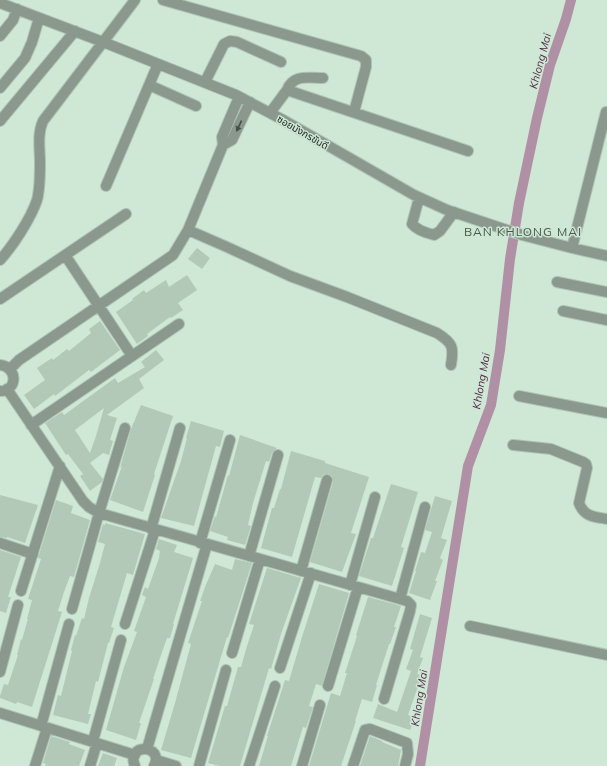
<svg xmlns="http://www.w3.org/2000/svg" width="607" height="766" font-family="Mulish,'Noto Sans Thai',sans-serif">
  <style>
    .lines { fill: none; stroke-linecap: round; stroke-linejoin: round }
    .canal { stroke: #b090a5; stroke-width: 10 }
    .building { fill: #b2c9b8; fill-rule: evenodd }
    .minor-casing { stroke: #aec3b3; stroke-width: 12 }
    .minor { stroke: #8a988d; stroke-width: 10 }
    .oneway { fill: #444f47 }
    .labels { text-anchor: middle; stroke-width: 3; stroke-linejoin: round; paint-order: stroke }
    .street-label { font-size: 10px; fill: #161f19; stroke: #cfe7d5 }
    .water-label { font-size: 11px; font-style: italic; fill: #522746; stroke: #cfe7d5 }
    .quarter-label { font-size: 12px; letter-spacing: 1px; fill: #445849; stroke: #cfe7d5 }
  </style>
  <rect width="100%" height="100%" fill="#cfe7d5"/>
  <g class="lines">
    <!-- canal -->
    <path class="canal" d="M420,766L468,466L491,405L500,350L510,259L519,203L537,118L550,65L566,19L571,0"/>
  </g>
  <!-- building -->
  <path class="building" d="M197,248L210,258L202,269L188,259Z
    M187,275L197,290L178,303L183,310L171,318L170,317L147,334L148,336L137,344L116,312L133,300L132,299L144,290L146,293L166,280L169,287Z
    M100,321L120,350L91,372L89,370L55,396L54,394L34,409L24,395L45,380L37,368L52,358L53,360L67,349L69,351L91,333L89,329Z
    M156,350L164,360L139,379L144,388L107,415L117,418L110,440L113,441L109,455L103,453L90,463L103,479L102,482L90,491L80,476L83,474L68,454L66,455L45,423L62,412L64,415L115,378L118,383L145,367L141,362ZM104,408L96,436L90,453L75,430Z
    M141,405L173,416L154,474L155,475L143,512L110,500L122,466L120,468L131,429Z
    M191,421L224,431L220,447L216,446L194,526L161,518L181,461L187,438H186Z
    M240,435L277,448L272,453L269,462L266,461L253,503L248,525L251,526L245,545L227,540L228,537L210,531L215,516L216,517L228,475L229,476Z
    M291,451L325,461V463L369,477L351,533L356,534L342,572L310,562L333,482L332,476L328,474L323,475L321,478L315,477L292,557L261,548L272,508H274L280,489H281Z
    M391,484L418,492L401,547L404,548L392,586L359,576L371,538H373Z
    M0,495L38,505L25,543L7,537V538L0,537Z
    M435,496L452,501L441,538L447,540L440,558L443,560L435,581H437L430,600L409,593L416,571H415L421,552L425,553L432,532L425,530Z
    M56,500L73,506L71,513L90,520L74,577L70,576L64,592L58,611L62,612L32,707L17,702L16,704L0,698V696L4,684L8,685L18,655H17L21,639L22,640L28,619H27L32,600L28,599L41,559L38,558Z
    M105,523L145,534L133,575L127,573L111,627L114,628L109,643H108L98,682L96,681L88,714H91L88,724L53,715L58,695L61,696L72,651L71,650L75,635L76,636L82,618L84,619L89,598L100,563L105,544L98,542L103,524L105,525Z
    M159,539L177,545L174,552L193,558L173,624H174L170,638H167L159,661L153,679H154L139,723H141L136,740L106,730L124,667L137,632L134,631L146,597L142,595L145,587L148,589L159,558L160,551L156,549Z
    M0,550L21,557L8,597H11L6,613L0,611Z
    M235,559L252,563L228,638L227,637L221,657L191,758L161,750L175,703L191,644L188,643L202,601H200L205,587L215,564L232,570Z
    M267,568L301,578L281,634L271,669L269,668L240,766H220L208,763L225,706H227L238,667H241L247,646L254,625L249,624Z
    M319,584L349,593L322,686L316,684L309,706L313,707L306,728L303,727L291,766H259L268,736H267L285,680L289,681L302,637Z
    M368,597L401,606L394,627H396L390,644H389L376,685H377L372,702L362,699L355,721H356L341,766H309L331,693L340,696L347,673H345L357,636L356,635Z
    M420,614L432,618L420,657L423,658L417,674L422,675L408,715L415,717L410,730L373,718L378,704L397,712L411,671L406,669L413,650L410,649Z
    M51,736L70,742L69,744L85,750L79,766H45L46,764L43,763Z
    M370,736L382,741V742L401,750L398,766H360Z
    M103,753L117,758L114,766H98Z"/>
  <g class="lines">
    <defs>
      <path id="minor" d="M163,0L361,56L366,60V67L354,112
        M0,3L103,42L236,95L285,121L414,195L447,210L522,235L572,248L607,256
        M0,36L13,20L17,9
        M205,82L224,44L230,41L237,42L281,62
        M149,85L196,106
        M0,88L25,58L32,42L39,18
        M287,90C293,74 308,78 323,78
        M270,113L287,90L468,151
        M0,121L75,31
        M223,145L232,140L250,102
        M106,186L158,64
        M419,198L412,224C417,230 426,233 434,235L440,231L454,212
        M188,230L227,247L290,276L347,297L437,333C453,343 454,347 451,365
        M572,248L606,112
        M65,255L132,356
        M0,260C13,246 31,218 37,200C40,189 40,175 40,163C40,149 37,134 43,121L135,0
        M557,282L607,292
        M0,299L126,214
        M563,311L607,320
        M0,365C18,367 18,391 0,391
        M10,369L19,360L173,255L188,230L223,145L222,137L239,97
        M7,389L83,501L89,507L99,513L407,601L411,605L410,611L384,699
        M519,396L607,413
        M31,425L179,324
        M513,445L551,449L583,462L586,464L587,468L579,503C584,517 595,517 607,519
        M151,529L180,428
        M0,543L33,554
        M200,543L230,440
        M249,556L278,455
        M301,571L327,480
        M350,585L375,497
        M21,591L60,466
        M400,599L425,507
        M72,609L99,513L125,428
        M125,624L155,530
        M470,626L607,655
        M232,653L260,559
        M280,668L311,573
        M0,672L18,605
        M328,686L358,587
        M0,713L135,755
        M41,726L69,624
        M93,741L121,640
        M147,749L207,544
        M156,760L176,766
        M35,766L47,728
        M90,766L97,743
        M135,766C125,743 165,744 154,766
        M199,766L226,670
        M249,766L275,686
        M302,766L320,705
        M353,766L365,730L370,729L407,743L408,754L405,766"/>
    </defs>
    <!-- minor casing -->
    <use href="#minor" class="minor-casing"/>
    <!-- minor -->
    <use href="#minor" class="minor"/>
  </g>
  <!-- one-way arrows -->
  <defs><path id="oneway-solid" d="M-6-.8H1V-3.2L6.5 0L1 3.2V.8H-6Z"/></defs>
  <use class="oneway" href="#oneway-solid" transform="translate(239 126) rotate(115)"/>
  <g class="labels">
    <!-- street labels -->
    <g class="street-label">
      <text transform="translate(303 132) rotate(30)" y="4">ซอยมังกรขันดี</text>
    </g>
    <!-- water labels -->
    <g class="water-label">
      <text transform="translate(540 61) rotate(-75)" y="4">Khlong Mai</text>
      <text transform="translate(481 381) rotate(-80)" y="4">Khlong Mai</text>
      <text transform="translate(419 698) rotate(-81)" y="4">Khlong Mai</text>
    </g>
    <!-- quarter labels -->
    <g class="quarter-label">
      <text x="523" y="236">BAN KHLONG MAI</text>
    </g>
  </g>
</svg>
